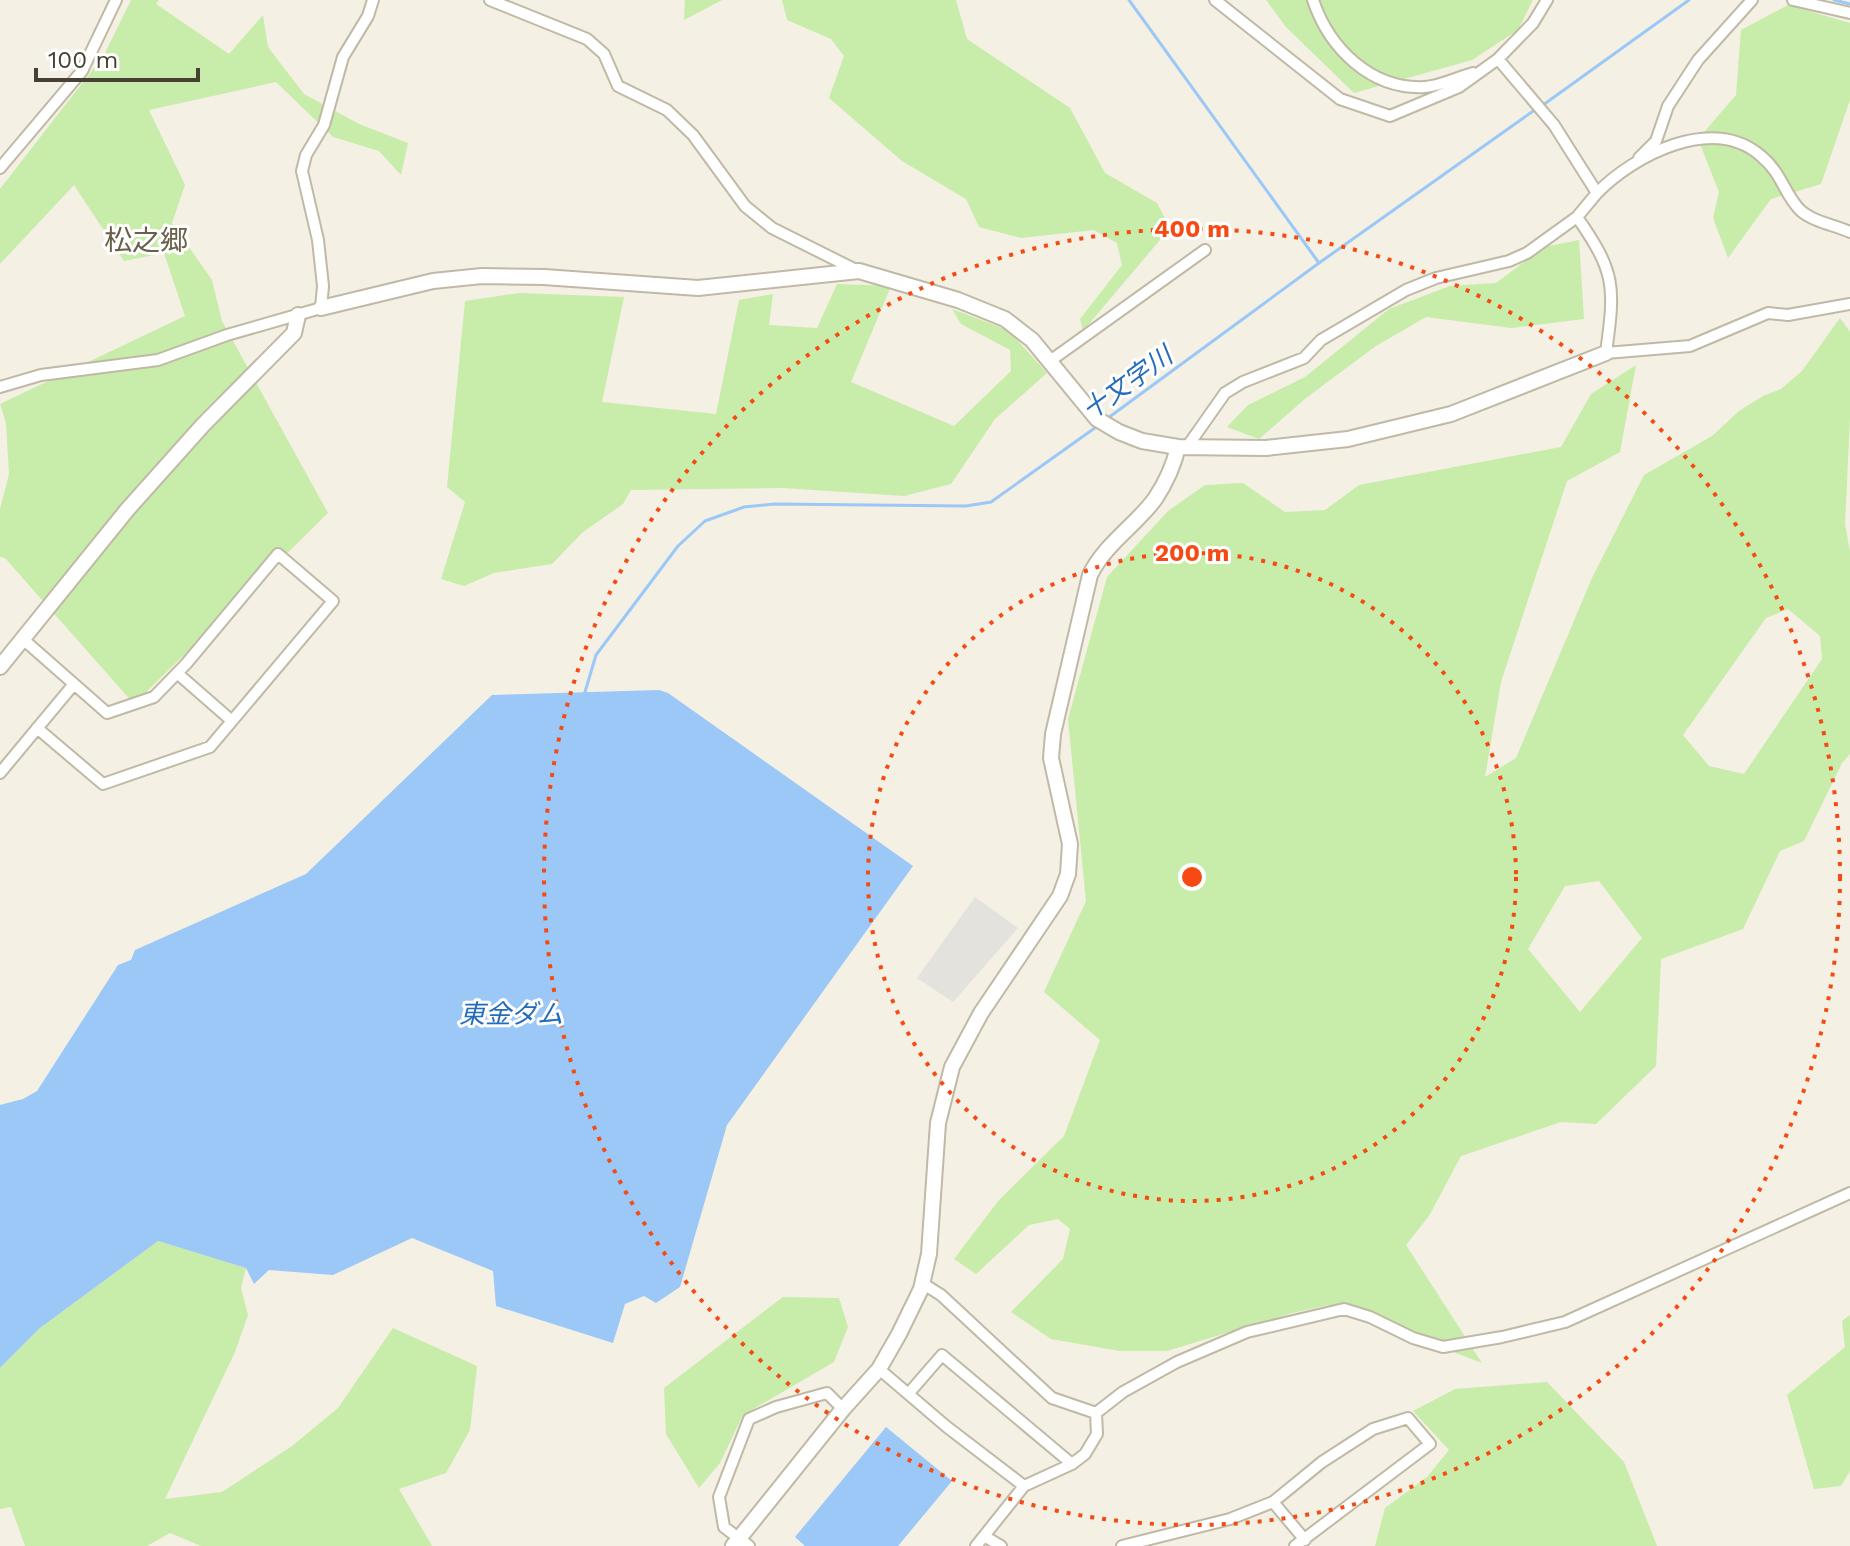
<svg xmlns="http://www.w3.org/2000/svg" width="1850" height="1546" font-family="'Work Sans','Noto Sans JP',sans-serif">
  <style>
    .green { fill: #c8eca9; fill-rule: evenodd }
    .parking { fill: #e4e2dd }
    .water { fill: #9bc8f6 }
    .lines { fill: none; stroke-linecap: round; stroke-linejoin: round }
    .stream { stroke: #9bc8f6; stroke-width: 3 }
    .minor-casing { stroke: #c0b9a6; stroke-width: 14 }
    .tertiary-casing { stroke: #c0b9a6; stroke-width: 18 }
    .minor { stroke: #fff; stroke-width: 10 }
    .tertiary { stroke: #fff; stroke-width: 14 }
    .ring { fill: none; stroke: #f64a12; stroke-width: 4; stroke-dasharray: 4 8 }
    .labels { text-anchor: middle; stroke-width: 6; stroke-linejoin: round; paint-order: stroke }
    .water-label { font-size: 26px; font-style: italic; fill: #246dbb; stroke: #fff }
    .quarter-label { font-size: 28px; fill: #6a604a; stroke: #fff }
    .centre { fill: #f64a12; stroke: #fff; stroke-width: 4 }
    .ring-label { font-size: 24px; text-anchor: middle; font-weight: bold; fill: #f64a12; stroke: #fff; stroke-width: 6; stroke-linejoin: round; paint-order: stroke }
  </style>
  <rect width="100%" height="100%" fill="#f4f0e4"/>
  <!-- green -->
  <path class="green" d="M131,0H159L156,4L229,54L263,15L268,47L304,94L359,124L408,143L401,175L379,151L333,137L276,82L149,110L185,185L172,223L212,280L222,321L328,513L134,704L5,558L0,557V509L9,474L6,423L0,404L185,316L164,253L124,261L74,185L0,264V189L104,55Z
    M685,0H722L684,20Z
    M782,0H956L967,39L1070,108L1105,173L1157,203L1170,228L1083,331L1080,319L1122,265L1117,243L1094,230L1021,238L979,227L966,199L902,161L829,98L844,56L831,39L787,20Z
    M1266,0H1533L1518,30L1472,60L1354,93L1286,27Z
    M1788,5L1850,23V100L1821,184L1771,199L1728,258L1713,218L1719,192L1698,139L1736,95L1741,30Z
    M1579,240L1584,319L1511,328L1426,317L1376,346L1306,398L1259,439L1227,427L1248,405L1305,377L1389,309L1450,286L1496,283L1544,247Z
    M837,284L891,286L851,382L954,426L1011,371L1010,350L961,324L952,309L1008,330L1047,373L995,419L951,484L904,496L783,488L631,490L623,504L583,532L552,564L494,573L464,586L441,579L465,502L447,487L465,301L519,293L624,297L602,402L716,414L739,300L773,294L769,325L817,328Z
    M1840,318L1850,332V418L1845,524L1850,552V754L1842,763L1804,841L1780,851L1743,929L1661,959L1656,1066L1596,1124L1561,1122L1461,1156L1429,1216L1406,1245L1482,1363L1329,1305L1292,1313L1167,1351H1120L1051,1339L1011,1312L1063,1259L1070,1229L1058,1219L1029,1225L976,1274L954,1259L999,1200L1064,1136L1100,1040L1044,992L1086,901L1068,719L1107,577L1168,511L1205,485L1243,483L1285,512L1325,510L1359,485L1561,447L1591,394L1636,365L1620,452L1567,481L1501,682L1485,777L1516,758L1592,578L1644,475L1712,436L1739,411L1763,396L1781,389L1802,371ZM1788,609L1820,636L1822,659L1744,774L1709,766L1683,735L1766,618ZM1599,881L1642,938L1580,1012L1528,949L1565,886Z
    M158,1241L246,1268L241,1288L248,1315L235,1352L165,1499L222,1492L292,1446L338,1408L393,1328L477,1366L470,1430L446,1473L399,1489L432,1546H201L170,1533L147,1546H25L11,1507L0,1509V1368L40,1328Z
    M783,1297L839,1298L848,1327L834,1362L743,1415L720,1463L699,1488L666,1434L664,1388Z
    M1850,1315V1471L1841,1486L1814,1489L1787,1395L1845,1347L1842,1321Z
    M1547,1382L1624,1462L1657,1546H1375L1385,1508L1427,1477L1449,1450L1413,1411L1455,1389Z"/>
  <!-- parking -->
  <path class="parking" d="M975,897L1018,928L953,1002L917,978Z"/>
  <!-- water -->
  <path class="water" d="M659,690L668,693L913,866L727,1125L680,1287L656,1303L644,1296L625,1304L613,1343L496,1306L493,1271L412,1238L333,1275L269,1270L254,1284L246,1268L158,1241L40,1328L0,1368V1105L23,1099L37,1091L118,965L131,960L135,950L306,874L492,695Z
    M886,1427L952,1481L898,1546H805L795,1537Z"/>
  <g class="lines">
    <!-- stream -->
    <path class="stream" d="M1129,0L1319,263
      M1834,0L1850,4
      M1543,105L1689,0
      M1108,418L1319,263L1536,109
      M585,692L596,655L678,546L705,521L744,507L775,504L966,506L991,502L1099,425"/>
    <defs>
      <path id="minor" d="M490,0L587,39L604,54L618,86L667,110L693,135L745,206L772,228L856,270
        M1215,0L1340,99L1390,116L1459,87L1498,59L1533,23L1547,0
        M1313,0C1329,48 1371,90 1425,87C1441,86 1458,77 1473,73
        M1793,0L1850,13
        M1498,59L1554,125L1597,193C1634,155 1713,114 1761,156C1782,173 1784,194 1800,210C1813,222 1835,225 1850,232
        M1639,158L1656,141L1668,106L1698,60L1752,0
        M0,168L82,71L116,0
        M1577,217C1616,273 1615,286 1606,353L1690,346L1768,313L1788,315L1850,304
        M1050,361L1205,250
        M0,387L41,375L158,360L227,335L321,308L323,286L318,240L302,171L306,155L324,125L343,57L368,16L373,0
        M1187,447L1225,393L1243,382L1304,358L1321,340L1406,290L1436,278L1509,261L1527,253L1577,217L1597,193
        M24,640L107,713L154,697L186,664L278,554L333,601L210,747L103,784L37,728
        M177,673L232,721
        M0,773L74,684
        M922,1283L941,1295L1052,1398L1096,1413
        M879,1369L947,1427L1024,1486
        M909,1393L942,1355L1072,1464
        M1096,1413L1123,1392L1177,1362L1247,1332L1344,1309L1370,1317L1413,1338L1443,1347L1502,1337L1565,1322L1850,1193
        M1273,1502L1305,1540
        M984,1536L1001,1546
        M749,1546L724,1527L719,1497L749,1419L776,1407L827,1393L843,1409
        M976,1546L1024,1486L1072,1464L1085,1454L1097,1434L1096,1413
        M1122,1546L1230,1519L1273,1502L1322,1462L1373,1429L1408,1418L1430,1444L1295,1546"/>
      <path id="tertiary" d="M321,308L433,281L482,276L544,277L698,288L859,271L958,300L1005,319L1032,340L1097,419L1119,432L1142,441L1178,447L1266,448L1348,439L1451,414L1606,353
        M0,667L127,510L203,425L294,333L298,315
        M733,1546L843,1409L879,1369L899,1334L921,1289L929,1254L938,1123L952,1067L981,1013L1060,896L1068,874L1070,844L1051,758L1053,734L1090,575C1105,544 1135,526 1155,499C1165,484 1174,464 1178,447"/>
    </defs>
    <!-- minor casing -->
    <use href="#minor" class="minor-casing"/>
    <!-- tertiary casing -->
    <use href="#tertiary" class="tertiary-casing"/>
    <!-- minor -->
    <use href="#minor" class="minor"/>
    <!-- tertiary -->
    <use href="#tertiary" class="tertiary"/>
  </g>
  <!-- distance rings -->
  <g class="ring">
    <circle cx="1192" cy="877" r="324"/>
    <circle cx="1192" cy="877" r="648"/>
  </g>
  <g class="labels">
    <!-- water labels -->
    <g class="water-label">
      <text transform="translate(1127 383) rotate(-36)" y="9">十文字川</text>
      <text x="511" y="1023">東金ダム</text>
    </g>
    <!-- quarter labels -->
    <g class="quarter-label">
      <text x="146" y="250">松之郷</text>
    </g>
  </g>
  <circle cx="1192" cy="877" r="12" class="centre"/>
  <g class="ring-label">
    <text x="1192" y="237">400 m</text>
    <text x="1192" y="561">200 m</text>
  </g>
  <!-- scale -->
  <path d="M36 68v12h162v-12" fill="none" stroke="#464134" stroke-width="4"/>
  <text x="48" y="68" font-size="24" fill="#464134" stroke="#ffffff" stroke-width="6" paint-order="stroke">100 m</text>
</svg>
